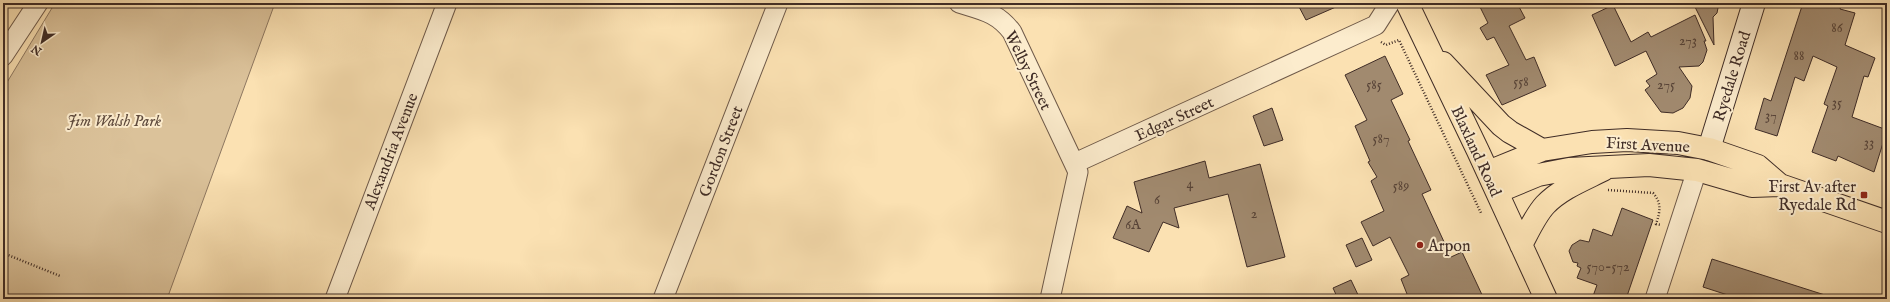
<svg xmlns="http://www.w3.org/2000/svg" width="1890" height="302" font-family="'IM FELL English',serif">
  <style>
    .green { fill: #dbc29a; stroke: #8d7760 }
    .building { fill: #a18a6f; stroke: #3f2c26 }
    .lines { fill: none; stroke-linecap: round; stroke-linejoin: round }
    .street-casing { stroke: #6e5949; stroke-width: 21 }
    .secondary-casing { stroke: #3f2c26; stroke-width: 24 }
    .primary-casing { stroke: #3f2c26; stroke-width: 24 }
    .path { stroke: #3f2c26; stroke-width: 2.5; stroke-dasharray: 1 2; stroke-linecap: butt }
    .street { stroke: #fceccd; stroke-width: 19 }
    .secondary { stroke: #fceccd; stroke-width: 22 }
    .primary { stroke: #fbe1b2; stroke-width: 22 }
    .poi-dot { fill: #8f2418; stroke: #fceccd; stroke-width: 1.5 }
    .labels { text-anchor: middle; stroke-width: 4; stroke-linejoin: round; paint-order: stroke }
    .number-label { font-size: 14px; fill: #584438 }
    .street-label { font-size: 16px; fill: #3f2c26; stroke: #fceccd }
    .park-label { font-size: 16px; font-style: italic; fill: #5e4a3d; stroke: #fceccd }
    .poi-label { font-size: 16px; fill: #3f2c26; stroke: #fceccd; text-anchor: end }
  </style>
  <rect width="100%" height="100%" fill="#fbe1b2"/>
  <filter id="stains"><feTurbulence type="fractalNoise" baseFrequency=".005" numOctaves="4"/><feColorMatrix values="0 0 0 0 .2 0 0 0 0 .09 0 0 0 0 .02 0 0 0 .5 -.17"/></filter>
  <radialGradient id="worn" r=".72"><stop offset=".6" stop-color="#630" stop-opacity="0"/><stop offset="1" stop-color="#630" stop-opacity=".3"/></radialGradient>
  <!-- green -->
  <path class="green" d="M55,3H275L167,299H3V89Z"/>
  <!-- building -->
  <path class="building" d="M1297,3H1345L1306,20Z
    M1478,3H1517L1525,18L1509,26L1526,60L1534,57L1546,86L1502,105L1486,75L1509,65L1494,37L1487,40L1480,28L1488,23Z
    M1693,3H1719L1717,13L1713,17L1714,45Z
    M1803,3H1830L1841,7L1840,9L1855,13L1845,45L1875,58L1868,77L1864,76L1852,117L1887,130L1874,172L1838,156L1836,161L1812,152L1828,106L1824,104L1837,67L1813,56L1804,81L1795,77L1777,136L1755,129L1764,98L1771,101Z
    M1613,5L1631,42L1648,32L1651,37L1695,15L1706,41H1704L1707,50L1703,62L1699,66L1679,67L1692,86L1690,98L1683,108L1673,113L1661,112L1645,90L1650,86L1646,81L1657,74L1646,51L1615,66L1592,15Z
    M1385,56L1403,94L1391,100L1410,140L1408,141L1431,190L1422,194L1451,257L1462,252L1484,299H1409L1401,279L1409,275L1390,237L1373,246L1361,222L1384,211L1371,181L1377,177L1368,162L1370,161L1355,126L1367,120L1345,75Z
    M1272,108L1283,140L1264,146L1253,116Z
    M1205,161L1209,178L1260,164L1285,257L1247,267L1228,194L1174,208L1179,228L1163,222L1149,252L1113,238L1127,206L1142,213L1134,182Z
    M1622,208L1653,220L1626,299H1592L1597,285L1577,278L1581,268L1577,266L1578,263L1573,262L1569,251L1572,245L1580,240L1589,242L1593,229L1612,236Z
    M1362,238L1372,260L1356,267L1346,245Z
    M1712,259L1828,296V299H1740L1703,287Z
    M1351,280L1360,299H1338L1333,288Z"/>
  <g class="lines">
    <defs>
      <path id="street" d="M959,3C981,10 997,12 1012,32L1078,172L1050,299
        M3,56L38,3
        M1075,163L1363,31L1376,25L1390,3
        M335,299L447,3
        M663,299L778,3
        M1655,299L1697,170"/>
      <path id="secondary" d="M1709,149L1754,3"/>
      <path id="primary" d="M1407,3L1478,151L1546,299
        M1443,63L1501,125L1510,132L1542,150
        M1488,172L1542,150L1592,142L1627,140L1678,143L1709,149L1758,166L1780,185L1887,222
        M1497,192L1538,175L1569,169L1649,165L1697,170L1752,186L1780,185
        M1521,245C1528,232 1535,216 1545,205C1560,189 1583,180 1603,170"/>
    </defs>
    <!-- street casing -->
    <use href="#street" class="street-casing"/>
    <!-- secondary casing -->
    <use href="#secondary" class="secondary-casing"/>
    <!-- primary casing -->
    <use href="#primary" class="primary-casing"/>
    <!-- path -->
    <path class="path" d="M1381,42L1386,45L1399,40L1481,213
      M1608,190L1653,193C1662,203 1660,212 1656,224L1661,225
      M3,253L60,276"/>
    <!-- street -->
    <use href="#street" class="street"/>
    <!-- secondary -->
    <use href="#secondary" class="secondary"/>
    <!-- primary -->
    <use href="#primary" class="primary"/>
  </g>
  <!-- markers -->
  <g class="poi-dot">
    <rect x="1860" y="191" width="8" height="8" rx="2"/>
    <circle cx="1420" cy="245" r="4"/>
  </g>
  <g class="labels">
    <!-- number labels -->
    <g class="number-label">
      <text x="1837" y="32">86</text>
      <text x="1688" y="45">273</text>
      <text x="1799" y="60">88</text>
      <text x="1521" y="86">558</text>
      <text x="1374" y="89">585</text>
      <text x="1666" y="89">275</text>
      <text x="1837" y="107">35</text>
      <text x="1771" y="120">37</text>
      <text x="1381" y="143">587</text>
      <text x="1869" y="147">33</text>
      <text x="1190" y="188">4</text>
      <text x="1401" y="190">589</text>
      <text x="1157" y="204">6</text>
      <text x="1254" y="218">2</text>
      <text x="1133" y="229">6A</text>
      <text x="1608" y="271">570-572</text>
    </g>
    <!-- street labels -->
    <g class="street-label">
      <text transform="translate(1029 70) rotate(64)" y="6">Welby Street</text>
      <text transform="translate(1731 76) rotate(-73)" y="6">Ryedale Road</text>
      <text transform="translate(1174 118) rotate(-25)" y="6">Edgar Street</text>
      <text transform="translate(1648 144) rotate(3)" y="6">First Avenue</text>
      <text transform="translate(390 151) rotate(-69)" y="6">Alexandria Avenue</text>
      <text transform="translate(720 151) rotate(-69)" y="6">Gordon Street</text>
      <text transform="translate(1477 151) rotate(65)" y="6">Blaxland Road</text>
    </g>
    <!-- park labels -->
    <g class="park-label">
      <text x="114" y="126">Jim Walsh Park</text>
    </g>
    <!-- poi labels -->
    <g class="poi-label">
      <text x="1856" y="192">First Av after<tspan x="1856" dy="18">Ryedale Rd</tspan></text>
      <text x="1428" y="251" text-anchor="start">Arpon</text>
    </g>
  </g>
  <!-- margin -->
  <rect width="1890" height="302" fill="none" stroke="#fbe1b2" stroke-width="16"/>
  <rect x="4" y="4" width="1882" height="294" fill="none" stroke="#3f2c26" stroke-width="2"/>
  <rect x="8" y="8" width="1874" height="286" fill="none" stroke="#3f2c26"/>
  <!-- north arrow -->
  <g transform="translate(42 42) rotate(214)" stroke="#fceccd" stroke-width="3" paint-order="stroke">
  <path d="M0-3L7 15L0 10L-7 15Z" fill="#3f2c26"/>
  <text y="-6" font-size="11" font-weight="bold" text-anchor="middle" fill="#3f2c26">N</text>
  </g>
  <rect width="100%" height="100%" filter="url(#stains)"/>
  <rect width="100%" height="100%" fill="url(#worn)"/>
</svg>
